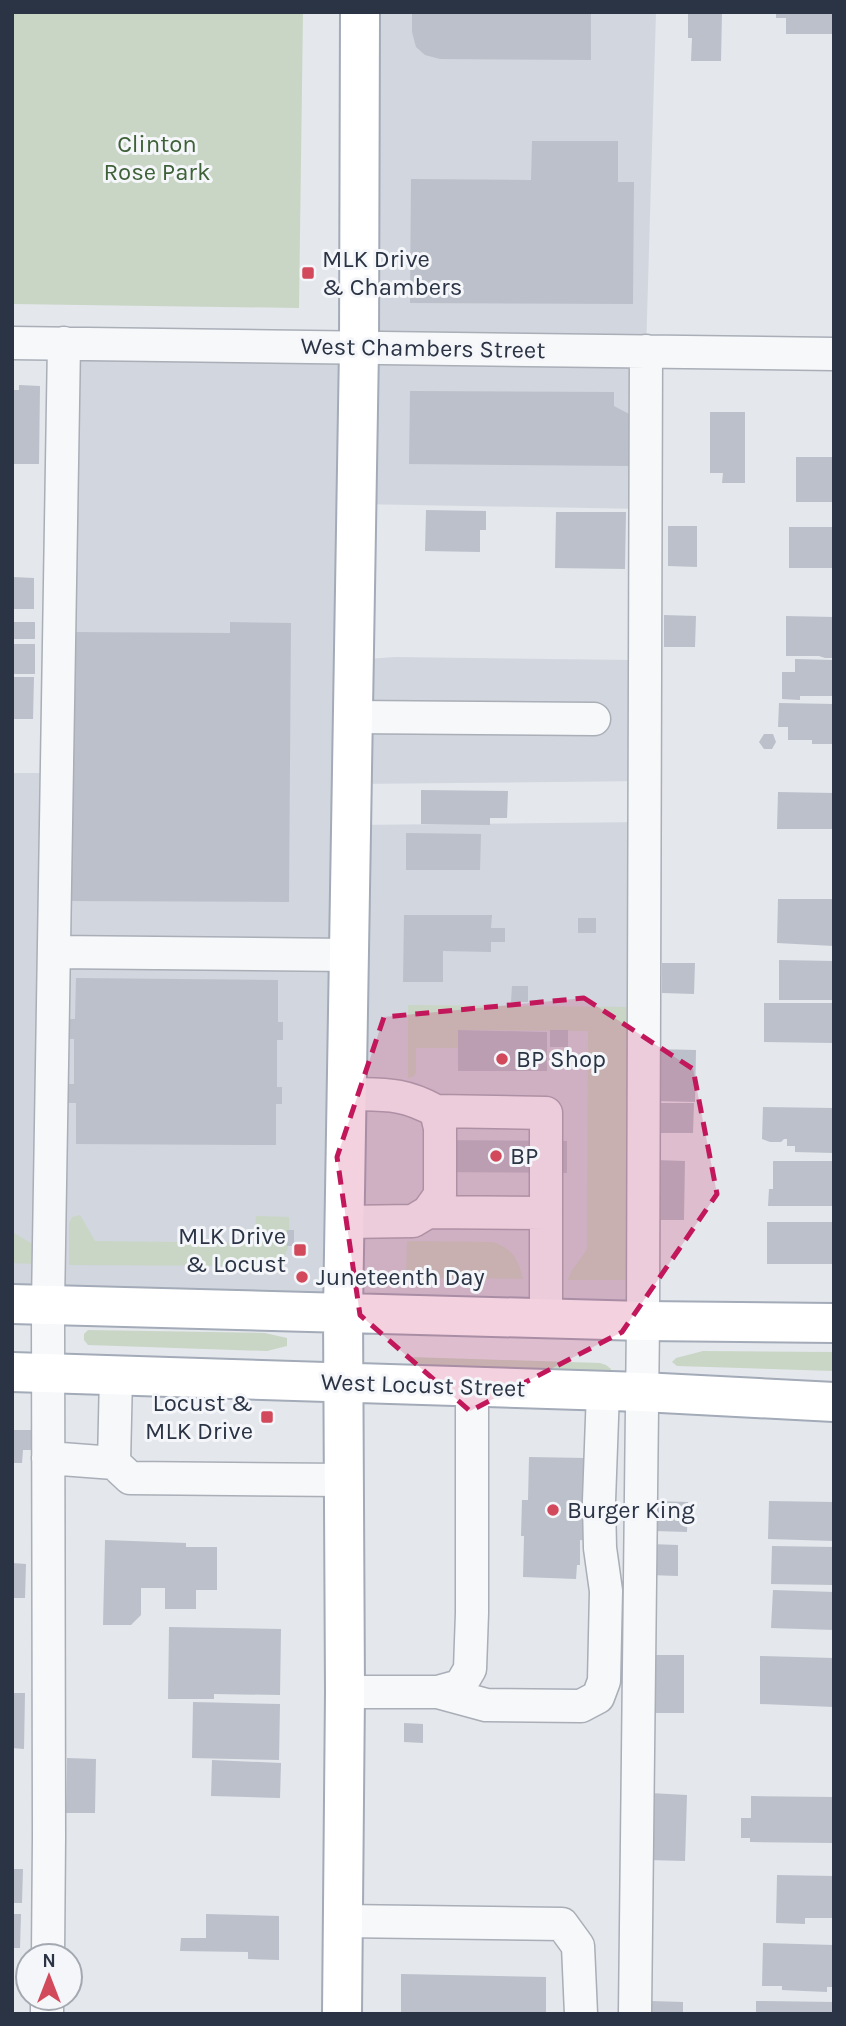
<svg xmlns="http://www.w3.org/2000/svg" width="846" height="2026" font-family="Karla,sans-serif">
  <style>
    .built { fill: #d2d6de }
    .green { fill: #c9d6c5 }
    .building { fill: #bbc0ca }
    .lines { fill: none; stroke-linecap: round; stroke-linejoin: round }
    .minor-casing { stroke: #a9aeb7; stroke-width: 35 }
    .major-casing { stroke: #a3abb8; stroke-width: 42 }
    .minor { stroke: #f7f8fa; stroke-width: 32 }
    .major { stroke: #fff; stroke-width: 38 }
    .marked { fill: #c2185b; fill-opacity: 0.2; stroke: #c2185b; stroke-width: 5; stroke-dasharray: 14 9; stroke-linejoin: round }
    .poi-dot { fill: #d1495b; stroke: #f4f6f9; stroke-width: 2.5 }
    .labels { text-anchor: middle; stroke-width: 6; stroke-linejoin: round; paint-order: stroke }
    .park-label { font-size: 24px; fill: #3f6138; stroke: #f4f6f9 }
    .poi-label { font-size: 24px; fill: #2b3445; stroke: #f4f6f9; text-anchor: start }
    .street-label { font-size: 24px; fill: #2b3445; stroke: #f4f6f9 }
  </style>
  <rect width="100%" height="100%" fill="#e4e7ec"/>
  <!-- built -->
  <path class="built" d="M360,12H656L646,351V509L357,504L355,660L395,657L634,660L645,781L353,784L352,825L645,822L643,1321L12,1306V773H57L64,343L359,348Z"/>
  <!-- green -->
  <path class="green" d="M12,12H303L299,308L12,304Z
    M408,1005L628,1007L626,1280H568C571,1267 582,1260 587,1248L588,1031L458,1030V1048H416V1073L413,1077L408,1078Z
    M80,1215L95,1241L255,1243L256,1216L289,1217C289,1236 293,1259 270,1266L69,1265V1224L72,1217Z
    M14,1233L36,1246V1264L12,1263V1234Z
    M407,1241L492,1242C512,1247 519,1261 523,1279L420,1278L406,1273Z
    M88,1330L265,1333L287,1338V1346L267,1351L88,1345L84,1340V1334Z
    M703,1351L834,1352V1371L677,1366L672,1362L676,1358Z
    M410,1357L600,1363L606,1365L611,1369L610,1375L411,1367Z"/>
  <!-- building -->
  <path class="building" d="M412,12H591V60L440,59L425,55L416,47L412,32Z
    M688,12H722L721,61H691L692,38H688Z
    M776,12H834V34H786V18H776Z
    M532,141H618V182H634L633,304L410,303L411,179L531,180Z
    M19,385L40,386L39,464H12V390H19Z
    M410,391L614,392V406L631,415L630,466L409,464Z
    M710,412H745V483H722L723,473H710Z
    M796,457H834V502H796Z
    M426,510L486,511V530H480V552L425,551Z
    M556,512H626L625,569L555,568Z
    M668,526H697V567L668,566Z
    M789,527H834V568H789Z
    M12,577L34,578V609H12Z
    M664,615L696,616L695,647H664Z
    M786,616L834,617V658H825L819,656H786Z
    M12,622H35V639H12Z
    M230,622L291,623L289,902L67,901L69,632L230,633Z
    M12,644H35V674H12Z
    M795,659L834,660V696H800V700L782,699V672H795Z
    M12,677H34L33,719H12Z
    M779,703L834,704V744H812V740H788V727H778Z
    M764,734H773L776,742L772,749H764L759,742Z
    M421,790L508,791L507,818H490V825L421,824Z
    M778,792L834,793V829H777Z
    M406,833L481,834L480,870H406Z
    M778,899H834V946L777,943Z
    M404,915H492L491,928H505V942H491V952L443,951V982H403Z
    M578,918H596V933H578Z
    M779,960L834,961V1000H779Z
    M662,963H695L694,994L662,993Z
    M76,978L278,980V1022H283V1040H277V1087H282V1104H276V1145L76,1144V1103H68L69,1084H74V1039H70V1019H75Z
    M512,986H528V1002H511Z
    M764,1003H834V1043L764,1042Z
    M458,1030L547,1032V1071H458Z
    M550,1030H568V1047H550Z
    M656,1049L696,1050L695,1102L655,1101Z
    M661,1103H694L693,1133H661Z
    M763,1107L834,1108V1153L795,1152V1146H787V1139H784L781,1142H770L762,1139Z
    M425,1140L567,1141V1173L425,1172Z
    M656,1160L685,1161L684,1220H655Z
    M773,1161H834V1206H768L769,1189H773Z
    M767,1222H834V1264H767Z
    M287,1230H294V1246H287Z
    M12,1430H36V1450H23L22,1463H12Z
    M529,1457L585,1458L589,1541L580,1540V1565H577L576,1579L523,1577L524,1536H521L522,1500H528Z
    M656,1501L688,1502L687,1532L655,1531Z
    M769,1501L834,1502V1541L768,1539Z
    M105,1540L186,1543V1547H217V1590H196V1609H165V1588H141V1615L131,1625H103Z
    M650,1544L678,1545V1576L649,1575Z
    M772,1546L834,1547V1585L771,1584Z
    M12,1563L26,1564L25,1598H12Z
    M773,1590L834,1592V1630L771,1628Z
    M169,1627L281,1629L280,1695L214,1694V1699H168Z
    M651,1655H684V1713H651Z
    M760,1656L834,1658V1707L760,1704Z
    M12,1693H25L24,1749L12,1748Z
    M193,1702L280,1704L279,1760L192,1758Z
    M404,1723L423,1724V1743L404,1742Z
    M67,1758L96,1759L95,1813H66Z
    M212,1760L281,1763L280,1798L211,1796Z
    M650,1793L687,1795L685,1861L648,1860Z
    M751,1796L834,1797V1843L750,1842V1838H741V1818H751Z
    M12,1869H23L22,1903H12Z
    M777,1875L834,1876V1918H805V1924L776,1923Z
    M12,1914H21L20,1948H12Z
    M206,1914L279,1916V1960L248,1959V1952L180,1951L181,1938H206Z
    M763,1943L834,1945V1987H827V1992L782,1990V1986H762Z
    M401,1974L546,1977V2014H401Z
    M651,2001L683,2002V2014H650Z
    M756,2001L834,2002V2014H756Z"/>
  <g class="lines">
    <defs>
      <path id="minor" d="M12,343L834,354
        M353,717L594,719
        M55,952L349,955
        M436,1111L546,1113V1318
        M428,1212L546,1213
        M345,1222L413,1221L428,1212L440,1195V1128L436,1111C402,1092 384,1095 347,1094
        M48,1458L114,1463L130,1478L344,1480
        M114,1463L116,1375
        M345,1692H438L460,1686L470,1669L472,1613V1387
        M438,1692L486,1705L581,1706L598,1697L604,1681L606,1591L600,1548L599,1501L603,1391
        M343,1921L562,1924L578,1946L581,2014
        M48,1956L49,1838L48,1305L64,343
        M47,2014V1998
        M635,2014L643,1321L646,351"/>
      <path id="major" d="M12,1304L643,1321L834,1323
        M12,1372L642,1392L834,1402
        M342,2014L345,1692L343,1313L359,348L360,12"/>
    </defs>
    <!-- minor casing -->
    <use href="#minor" class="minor-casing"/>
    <!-- major casing -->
    <use href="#major" class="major-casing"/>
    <!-- minor -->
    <use href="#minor" class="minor"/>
    <!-- major -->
    <use href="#major" class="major"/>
  </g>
  <!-- marked area -->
  <path class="marked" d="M584,998L693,1069L717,1194L622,1332L470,1411L360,1315L337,1157L384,1017Z"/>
  <!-- markers -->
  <g class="poi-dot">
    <rect x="301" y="266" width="14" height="14" rx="3.5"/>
    <circle cx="502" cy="1059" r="7"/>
    <circle cx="496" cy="1156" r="7"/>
    <rect x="293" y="1243" width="14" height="14" rx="3.5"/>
    <circle cx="302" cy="1277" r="7"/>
    <rect x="260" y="1410" width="14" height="14" rx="3.5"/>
    <circle cx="553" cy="1510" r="7"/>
  </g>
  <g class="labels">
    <!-- park labels -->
    <g class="park-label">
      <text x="157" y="152">Clinton<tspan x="157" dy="28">Rose Park</tspan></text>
    </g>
    <!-- poi labels -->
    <g class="poi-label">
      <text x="322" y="267">MLK Drive<tspan x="322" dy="28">&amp; Chambers</tspan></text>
      <text x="516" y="1067">BP Shop</text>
      <text x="510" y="1164">BP</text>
      <text x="286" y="1244" text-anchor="end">MLK Drive<tspan x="286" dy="28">&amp; Locust</tspan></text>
      <text x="316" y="1285">Juneteenth Day</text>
      <text x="253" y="1411" text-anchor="end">Locust &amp;<tspan x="253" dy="28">MLK Drive</tspan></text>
      <text x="567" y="1518">Burger King</text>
    </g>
    <!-- street labels -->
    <g class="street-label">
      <text transform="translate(423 348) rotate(1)" y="8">West Chambers Street</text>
      <text transform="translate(423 1385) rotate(2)" y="8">West Locust Street</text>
    </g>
  </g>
  <!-- border -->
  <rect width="846" height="2026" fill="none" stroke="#2b3445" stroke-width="28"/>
  <!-- north arrow -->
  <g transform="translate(49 1977)"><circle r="33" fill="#f4f6f9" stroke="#a4a8b1" stroke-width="2"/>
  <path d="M0-5L12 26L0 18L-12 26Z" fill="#d1495b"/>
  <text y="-10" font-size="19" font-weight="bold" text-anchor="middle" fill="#2b3445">N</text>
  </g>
</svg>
